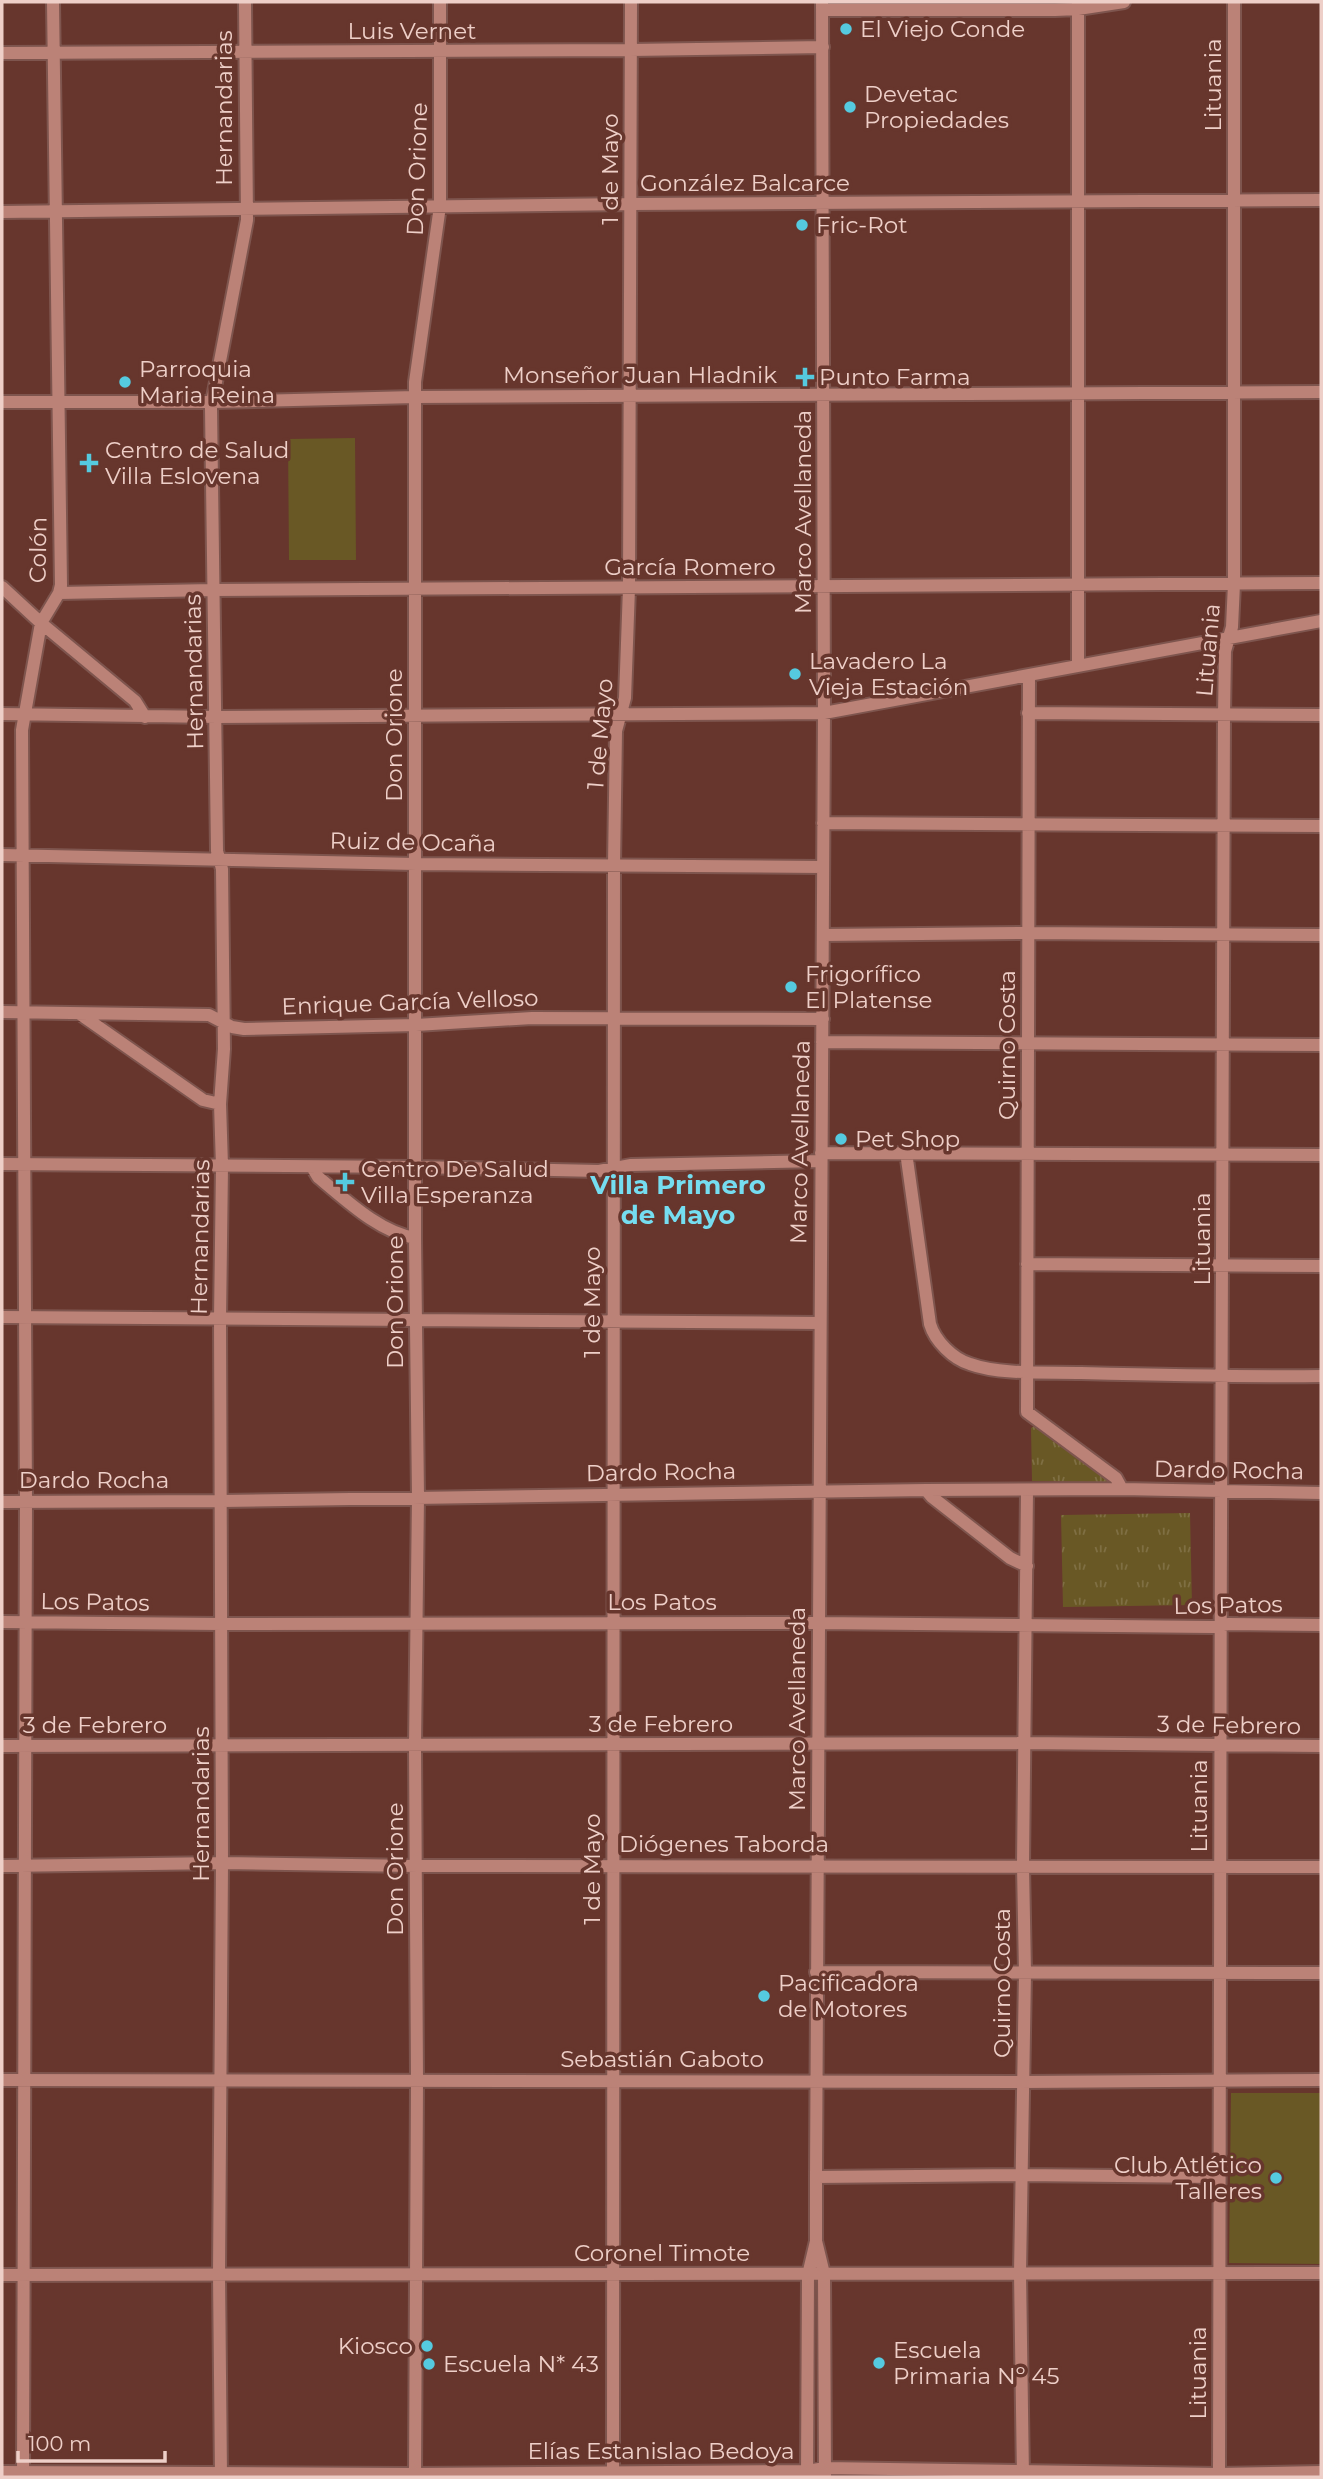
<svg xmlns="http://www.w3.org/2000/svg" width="1323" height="2479" font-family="Montserrat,sans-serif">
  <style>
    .park { fill: url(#park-tufts) }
    .pitch { fill: #695825 }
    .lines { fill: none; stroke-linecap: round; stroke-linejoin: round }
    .minor-casing { stroke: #7e554e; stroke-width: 16 }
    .minor { stroke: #bb8277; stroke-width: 12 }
    .poi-dot { fill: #55cadf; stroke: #67362d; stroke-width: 2.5 }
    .labels { text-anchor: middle; stroke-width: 7; stroke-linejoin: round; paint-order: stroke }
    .poi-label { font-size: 23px; fill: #eecfc8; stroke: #67362d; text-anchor: start }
    .street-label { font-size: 23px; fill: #eecfc8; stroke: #67362d }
    .quarter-label { font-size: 26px; font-weight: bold; fill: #75ddf0; stroke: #67362d }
  </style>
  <defs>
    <pattern id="park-tufts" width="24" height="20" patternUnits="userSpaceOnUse" patternTransform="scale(1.75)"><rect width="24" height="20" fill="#695825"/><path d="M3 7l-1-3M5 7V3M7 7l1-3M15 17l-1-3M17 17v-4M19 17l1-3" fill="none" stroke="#7f6f43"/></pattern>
  </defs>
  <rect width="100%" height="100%" fill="#67362d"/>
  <!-- park -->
  <path class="park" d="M1036,1425L1108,1478L1107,1482L1032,1481L1031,1428Z
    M1190,1513L1192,1605L1063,1607L1061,1515Z"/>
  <!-- pitch -->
  <path class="pitch" d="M355,438L356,560H289L288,439Z
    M1231,2093H1321V2264L1229,2263Z"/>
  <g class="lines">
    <defs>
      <path id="minor" d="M823,10H1055L1078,9L1124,2
        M2,53L631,50L823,47
        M2,212L631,204L1321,200
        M2,402H212L415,397L1321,392
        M2,587L41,623L135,701L145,717
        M59,593L213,590L1321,583
        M1078,665V2
        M1029,677L1027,1412L1116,1478L1122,1489
        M1028,713L1321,715
        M2,714L217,717L824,713L1321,621
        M823,823L1321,826
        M2,855L415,864L823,867
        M823,935L1028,933L1321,935
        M2,1012L209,1015L232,1027L244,1029L416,1025L532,1018L823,1019
        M80,1014L203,1100L220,1104
        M822,1042L1321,1045
        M906,1152L930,1324C935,1341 953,1359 970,1364C1000,1375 1049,1372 1081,1373C1161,1375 1241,1377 1321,1376
        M821,1153L1321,1155
        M2,1164L416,1167L599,1171L631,1165L821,1161
        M312,1167L318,1177C346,1200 379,1232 415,1238
        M1027,1264L1321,1266
        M2,1317L819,1323
        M926,1490L932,1497L1010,1558L1027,1566
        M2,1502L222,1501L926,1490L1122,1489L1321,1493
        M2,1622L220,1624L818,1623L1211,1627L1229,1624L1321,1625
        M2,1746L1024,1743L1321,1746
        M2,1866L222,1863L416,1866L1321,1867
        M816,1972L1321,1973
        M2,2080L1023,2082L1321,2080
        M816,2177L1021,2175L1217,2177
        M816,2241L824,2274L825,2477
        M2,2275L1321,2273
        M2,2472L415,2474L807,2471L825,2468L1219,2474L1321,2472
        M23,2477L26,1501L22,730L41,623L59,593L61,585L53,2
        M221,2477L219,2274L222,1863L220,1319L222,1166L220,1104L224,1049L222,869L217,851L211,408L247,220L245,2
        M415,2477L417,2080L415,1746L418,1497L415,1238V382L440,206V2
        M613,2477L614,865L616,731L625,698L629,588L631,2
        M807,2477L808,2275L816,2241V2177L824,713L822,2
        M1023,2477L1020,2273L1025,1973L1023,1866L1027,1490
        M1219,2477C1218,1890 1223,1302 1224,715L1225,651L1232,627L1234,584V2"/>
    </defs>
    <!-- minor casing -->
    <use href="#minor" class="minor-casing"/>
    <!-- minor -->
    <use href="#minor" class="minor"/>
  </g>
  <!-- markers -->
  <g class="poi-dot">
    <circle cx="846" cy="29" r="7"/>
    <circle cx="850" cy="107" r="7"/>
    <circle cx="802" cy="225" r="7"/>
    <path d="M801.5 366.5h7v7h7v7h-7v7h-7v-7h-7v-7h7z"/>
    <circle cx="125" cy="382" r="7"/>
    <path d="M85.5 452.5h7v7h7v7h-7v7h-7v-7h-7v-7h7z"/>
    <circle cx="795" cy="674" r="7"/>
    <circle cx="791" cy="987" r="7"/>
    <circle cx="841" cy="1139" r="7"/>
    <path d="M341.5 1171.5h7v7h7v7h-7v7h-7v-7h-7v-7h7z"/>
    <circle cx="764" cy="1996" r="7"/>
    <circle cx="1276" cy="2178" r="7"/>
    <circle cx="427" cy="2346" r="7"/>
    <circle cx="879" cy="2363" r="7"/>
    <circle cx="429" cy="2364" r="7"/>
  </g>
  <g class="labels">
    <!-- poi labels -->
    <g class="poi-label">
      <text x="860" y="37">El Viejo Conde</text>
      <text x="864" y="102">Devetac<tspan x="864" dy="26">Propiedades</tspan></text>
      <text x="816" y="233">Fric-Rot</text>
      <text x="139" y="377">Parroquia<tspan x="139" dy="26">Maria Reina</tspan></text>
      <text x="819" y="385">Punto Farma</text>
      <text x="105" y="458">Centro de Salud<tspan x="105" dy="26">Villa Eslovena</tspan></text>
      <text x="809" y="669">Lavadero La<tspan x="809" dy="26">Vieja Estación</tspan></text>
      <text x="805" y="982">Frigorífico<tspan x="805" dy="26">El Platense</tspan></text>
      <text x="855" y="1147">Pet Shop</text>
      <text x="361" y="1177">Centro De Salud<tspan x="361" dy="26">Villa Esperanza</tspan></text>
      <text x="778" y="1991">Pacificadora<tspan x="778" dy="26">de Motores</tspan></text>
      <text x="1262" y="2173" text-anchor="end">Club Atlético<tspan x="1262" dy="26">Talleres</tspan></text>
      <text x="413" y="2354" text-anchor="end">Kiosco</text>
      <text x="893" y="2358">Escuela<tspan x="893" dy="26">Primaria Nº 45</tspan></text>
      <text x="443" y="2372">Escuela N* 43</text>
    </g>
    <!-- street labels -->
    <g class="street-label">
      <text x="412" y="39">Luis Vernet</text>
      <text transform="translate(1213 85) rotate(-90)" y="8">Lituania</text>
      <text transform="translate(224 108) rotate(-90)" y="8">Hernandarias</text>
      <text transform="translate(417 169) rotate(-88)" y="8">Don Orione</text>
      <text transform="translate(610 169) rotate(-90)" y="8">1 de Mayo</text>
      <text x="745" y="191">González Balcarce</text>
      <text x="640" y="383">Monseñor Juan Hladnik</text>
      <text transform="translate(803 512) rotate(-90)" y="8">Marco Avellaneda</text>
      <text transform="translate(38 550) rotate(-89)" y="8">Colón</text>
      <text x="690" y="575">García Romero</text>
      <text transform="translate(1208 650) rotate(-85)" y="8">Lituania</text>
      <text transform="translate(194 672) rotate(-91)" y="8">Hernandarias</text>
      <text transform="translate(600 734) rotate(-85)" y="8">1 de Mayo</text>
      <text transform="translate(394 735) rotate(-90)" y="8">Don Orione</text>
      <text transform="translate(413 842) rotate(1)" y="8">Ruiz de Ocaña</text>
      <text transform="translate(410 1002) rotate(-2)" y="8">Enrique García Velloso</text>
      <text transform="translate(1007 1045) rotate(-90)" y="8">Quirno Costa</text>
      <text transform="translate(800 1142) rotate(-89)" y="8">Marco Avellaneda</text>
      <text transform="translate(200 1237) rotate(-89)" y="8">Hernandarias</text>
      <text transform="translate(1202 1239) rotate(-90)" y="8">Lituania</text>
      <text transform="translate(395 1302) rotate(-90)" y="8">Don Orione</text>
      <text transform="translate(592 1302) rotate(-90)" y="8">1 de Mayo</text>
      <text transform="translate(1229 1470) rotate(1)" y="8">Dardo Rocha</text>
      <text transform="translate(661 1472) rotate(-1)" y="8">Dardo Rocha</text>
      <text x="94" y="1488">Dardo Rocha</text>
      <text transform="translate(95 1602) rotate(1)" y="8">Los Patos</text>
      <text x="662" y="1610">Los Patos</text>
      <text transform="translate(1228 1605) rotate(-1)" y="8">Los Patos</text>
      <text transform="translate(797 1709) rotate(-90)" y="8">Marco Avellaneda</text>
      <text x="661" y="1732">3 de Febrero</text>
      <text x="95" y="1733">3 de Febrero</text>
      <text transform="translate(1229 1725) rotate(1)" y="8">3 de Febrero</text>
      <text transform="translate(201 1804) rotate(-90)" y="8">Hernandarias</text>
      <text transform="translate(1199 1806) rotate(-90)" y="8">Lituania</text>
      <text x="724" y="1852">Diógenes Taborda</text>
      <text transform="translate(395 1869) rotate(-90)" y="8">Don Orione</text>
      <text transform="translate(592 1869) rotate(-90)" y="8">1 de Mayo</text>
      <text transform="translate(1002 1983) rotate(-90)" y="8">Quirno Costa</text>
      <text x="662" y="2067">Sebastián Gaboto</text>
      <text x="662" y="2261">Coronel Timote</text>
      <text transform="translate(1198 2373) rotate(-90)" y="8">Lituania</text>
      <text x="661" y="2459">Elías Estanislao Bedoya</text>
    </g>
    <!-- quarter labels -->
    <g class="quarter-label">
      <text x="678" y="1194">Villa Primero<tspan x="678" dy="30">de Mayo</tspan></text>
    </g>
  </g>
  <!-- border -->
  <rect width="1323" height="2479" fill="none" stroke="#eecfc8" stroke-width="7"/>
  <!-- scale -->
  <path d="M18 2451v10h147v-10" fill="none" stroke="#eecfc8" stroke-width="3.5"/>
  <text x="28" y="2451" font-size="21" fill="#eecfc8" stroke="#67362d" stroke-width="5" paint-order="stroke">100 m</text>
</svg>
